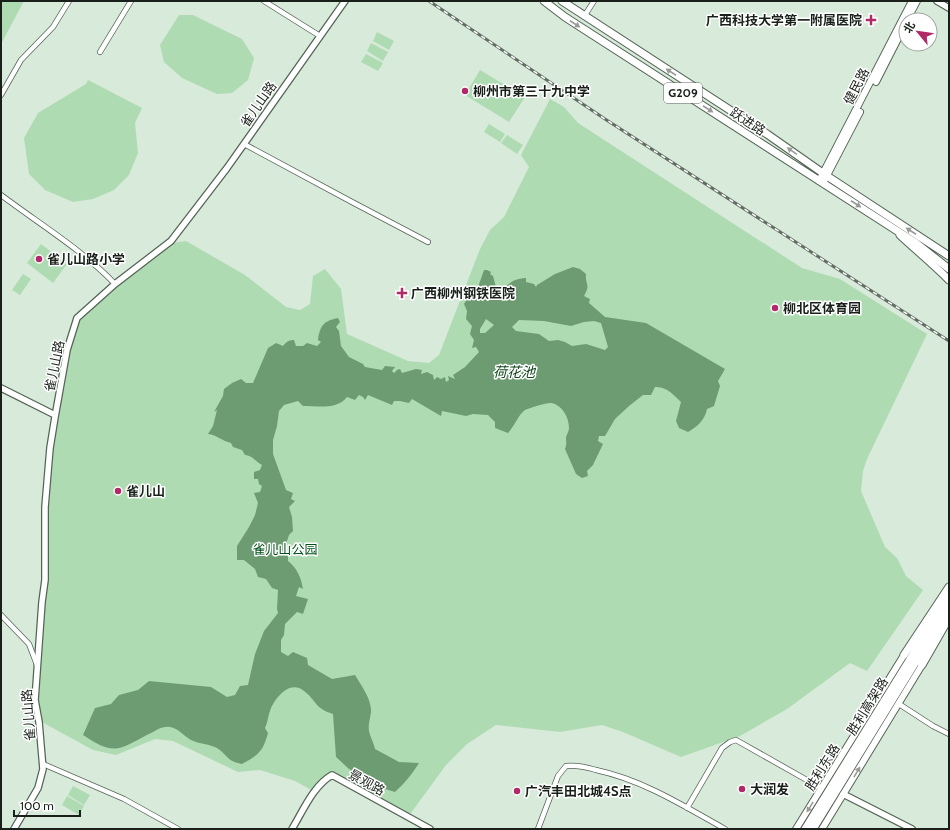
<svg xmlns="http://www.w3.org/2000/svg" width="950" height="830" font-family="Cabin,'Noto Sans SC',sans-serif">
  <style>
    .green { fill: #afdbb3 }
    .water { fill: #6d9c72; fill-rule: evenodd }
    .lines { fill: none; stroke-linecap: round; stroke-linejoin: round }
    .minor-casing { stroke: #546456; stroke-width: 6 }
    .tertiary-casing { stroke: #546456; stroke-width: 8 }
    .secondary-casing { stroke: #546456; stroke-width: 8 }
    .primary-casing { stroke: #546456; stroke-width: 9 }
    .trunk-casing { stroke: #546456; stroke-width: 9 }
    .minor { stroke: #fff; stroke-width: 4.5 }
    .tertiary { stroke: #fff; stroke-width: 5.5 }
    .secondary { stroke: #fff; stroke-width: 6 }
    .primary { stroke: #fff; stroke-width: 7 }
    .trunk { stroke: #fff; stroke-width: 7 }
    .rail-casing { stroke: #626e64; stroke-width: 3 }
    .rail { stroke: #fff; stroke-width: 1.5; stroke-dasharray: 4.5; stroke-linecap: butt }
    .oneway { fill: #989b98 }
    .poi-dot { fill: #b22969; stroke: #fff; stroke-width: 1.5 }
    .labels { text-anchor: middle; stroke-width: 3; stroke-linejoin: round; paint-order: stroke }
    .shield { fill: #fff; stroke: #5e635f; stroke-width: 1 }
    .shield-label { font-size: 12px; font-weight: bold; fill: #19201a }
    .poi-label { font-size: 13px; font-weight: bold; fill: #19201a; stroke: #fff; text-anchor: start }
    .street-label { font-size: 13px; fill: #19201a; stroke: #fff }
    .park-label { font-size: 13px; fill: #00501a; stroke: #fff }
    .water-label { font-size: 14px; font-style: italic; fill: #10461d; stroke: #fff }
  </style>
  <rect width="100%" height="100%" fill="#d8eada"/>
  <!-- green -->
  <path class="green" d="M1,1H24L1,44Z
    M179,15H193L242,39L254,58L248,80L232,93L217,94L182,78L164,62L160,45Z
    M377,32L394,41L389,50L373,41Z
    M371,43L388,52L383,61L367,51Z
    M366,54L383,63L378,71L361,62Z
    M480,70L525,97L509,122L465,95Z
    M88,80L142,108L135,123L138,153L129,175L114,190L93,199L73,202L45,190L29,174L24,138L38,113L86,84Z
    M550,99L564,107L578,123L802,268L840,279L927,334L867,459L863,471L861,491L885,547L897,558L906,576L923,590L867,671L850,663L787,709L740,736L681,757L623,732L602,725L560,732L496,725L467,744L446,765L408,817L332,775L315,792L295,781L260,770L238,772L173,741L155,739L116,755L93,750L40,721L38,699L46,507L57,418L65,385L69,350L79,319L116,285L171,243L186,241L245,275L286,307L300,310L310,304L313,276L325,269L341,289L347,334L408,361L429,363L439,355L480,249L490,230L504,217L529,167L521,155Z
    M489,124L505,134L500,142L484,132Z
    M507,135L523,145L517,154L501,143Z
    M41,244L67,264L53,283L27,263Z
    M23,274L31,279L20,295L12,290Z
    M73,786L90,795L84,805L68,795Z
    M67,796L84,806L79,815L62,805Z"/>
  <!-- water -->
  <path class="water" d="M573,267L580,269L586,274C585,285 591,284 584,296L590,299L589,303L605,317L646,323L725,369L718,381L720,386L714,406L707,409C705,420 697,427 688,432L679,428L676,421L681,402C674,395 666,386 655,387L651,395H643L629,406L615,419L605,436H599L598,441L603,444L593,465L587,471L588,476L582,478L576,474L565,449C567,444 566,442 566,437C567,434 569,431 569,428C569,418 563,406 552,403C548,402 529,408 525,410C518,415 514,427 508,433L495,428V422L488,415L473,414L466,416L442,411L441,416L412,399L409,403L400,401H394L392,405L368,395L365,400L363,397L359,395L355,400L347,397C337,410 318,406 303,406L298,401L284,405L279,411L277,426L273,440V454L286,490L293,493L291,499L295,501L289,507L292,517L293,531L289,535L284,550L288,555V561C297,568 301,577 303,589L299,587L296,596L308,599L303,614L297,612L285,624L284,635L281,640V652L288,656L293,652L307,658L308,665L332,679L355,675C361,685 372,700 371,712C370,719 368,725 369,731C370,737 374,743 375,749L399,762L419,763C412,774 405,783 395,792L372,785L349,769L336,757L333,714C314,708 317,701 304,691C290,680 277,696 271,708C268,715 268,722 265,728L268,733C263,751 259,755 242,764C226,761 229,756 217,748C210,744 199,744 191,740C184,736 178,728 170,727C164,726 158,729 153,732C120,748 117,758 83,735L95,708L111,704L119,695L138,690L149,681L211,687L227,697L235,695L240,686L248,685L255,654L264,631L278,613L277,609L278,590L272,588L266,579L258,577L255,569L244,560H237V546L249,527L255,515L258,503L254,493L260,492L262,486L259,484L258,479H254V472L260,470L262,465C255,461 253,456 245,455L242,450L233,447L231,443C222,441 217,435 208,434L213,426L217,410L214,412L223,396L224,389L232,383L241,379L246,383H253L268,348L276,343L283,346C286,342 289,340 294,340L296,346H303L307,343L317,346L321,342L318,340C320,325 324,321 338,318L340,322L336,327L339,331L341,346L349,357L363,364L365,367L382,370L385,366L395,367L392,371L394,373L397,370L400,369L402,373L416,369L422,370L421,374L427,372L433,375L434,380L437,377L441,379L445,377L446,382L449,380L448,376L455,379L453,375L465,367L479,352L476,347L472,348L474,340L470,334L472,326L466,319L467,311L464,304L467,299L478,287L484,270H487L491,272L490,274L493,276L496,287L500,289L504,290C510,281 515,279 526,278V282L534,284L536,287L537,285L555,274ZM486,319L494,325L485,333H480V329ZM519,320L544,321L571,326L584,322L594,321L601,323L608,347L605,350L586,344L572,346L565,342L558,340L549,341L539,334L516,331L512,327Z"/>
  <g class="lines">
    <defs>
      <path id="minor" d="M264,1L320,36
        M585,15L594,1
        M100,52L131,1
        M1,95L21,60L53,27L69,1
        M244,144L352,202L428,242
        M1,195C38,223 84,251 115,284
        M1,615L29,644L37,665
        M899,704L933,726L949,734
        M43,764L124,799L178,829
        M687,808L722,748L730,742L736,740L821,788
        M538,829L558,776L566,766C576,765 586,767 596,770C643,780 684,806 725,829"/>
      <path id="tertiary" d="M937,1L949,8
        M1,388L55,415
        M843,794L912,829
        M14,829L38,788L43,769L39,722L35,700L42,602L45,580V507L50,448L55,417L67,350L77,318L115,284L171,241L227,168L345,1
        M292,829C303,811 313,786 332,775L430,829"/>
      <path id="secondary" d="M907,20L917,1
        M876,82L906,23
        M819,181L912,1
        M823,183L860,112
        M796,829L904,655
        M822,829L922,665"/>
      <path id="primary" d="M900,235C916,250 933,264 949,280
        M904,655L949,587
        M922,665L949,618
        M805,829L949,596
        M813,829L949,608"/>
      <path id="trunk" d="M544,1L565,17L916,243L949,269
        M562,1L767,134L827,176L949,256"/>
    </defs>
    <!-- minor casing -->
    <use href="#minor" class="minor-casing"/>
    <!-- tertiary casing -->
    <use href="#tertiary" class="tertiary-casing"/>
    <!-- secondary casing -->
    <use href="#secondary" class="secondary-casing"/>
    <!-- primary casing -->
    <use href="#primary" class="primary-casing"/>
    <!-- trunk casing -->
    <use href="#trunk" class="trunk-casing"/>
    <!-- minor -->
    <use href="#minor" class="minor"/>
    <!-- tertiary -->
    <use href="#tertiary" class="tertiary"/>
    <!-- secondary -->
    <use href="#secondary" class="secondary"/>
    <!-- primary -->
    <use href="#primary" class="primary"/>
    <!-- trunk -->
    <use href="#trunk" class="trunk"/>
    <defs>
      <path id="rail" d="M429,1L605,119L949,341"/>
    </defs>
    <!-- rail casing -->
    <use href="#rail" class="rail-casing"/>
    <!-- rail -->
    <use href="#rail" class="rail"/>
  </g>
  <!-- one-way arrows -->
  <defs><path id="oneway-solid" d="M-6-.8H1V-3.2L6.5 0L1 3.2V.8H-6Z"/></defs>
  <g class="oneway">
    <use href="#oneway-solid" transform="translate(575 24) rotate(33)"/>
    <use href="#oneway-solid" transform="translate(671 72) rotate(-147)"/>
    <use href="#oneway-solid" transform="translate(708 109) rotate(33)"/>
    <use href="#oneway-solid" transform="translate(792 151) rotate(-145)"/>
    <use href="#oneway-solid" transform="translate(856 204) rotate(33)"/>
    <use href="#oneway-solid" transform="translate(911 231) rotate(-147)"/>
    <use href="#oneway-solid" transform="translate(857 772) rotate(-59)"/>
    <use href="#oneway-solid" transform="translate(810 807) rotate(122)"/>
  </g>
  <!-- markers -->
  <g class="poi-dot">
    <path d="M869 14h4v4h4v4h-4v4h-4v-4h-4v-4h4z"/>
    <circle cx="465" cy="91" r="4"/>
    <circle cx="39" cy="259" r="4"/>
    <path d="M400 287h4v4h4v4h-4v4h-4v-4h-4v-4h4z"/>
    <circle cx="775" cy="308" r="4"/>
    <circle cx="118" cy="491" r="4"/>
    <circle cx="742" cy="789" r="4"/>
    <circle cx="517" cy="791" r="4"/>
  </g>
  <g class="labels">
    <!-- shield labels -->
    <rect class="shield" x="664" y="83" width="38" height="20" rx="3"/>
    <g class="shield-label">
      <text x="683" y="97">G209</text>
    </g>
    <!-- poi labels -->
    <g class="poi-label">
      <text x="862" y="25" text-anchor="end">广西科技大学第一附属医院</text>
      <text x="473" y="96">柳州市第三十九中学</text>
      <text x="47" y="264">雀儿山路小学</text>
      <text x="411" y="298">广西柳州钢铁医院</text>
      <text x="783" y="313">柳北区体育园</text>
      <text x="126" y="496">雀儿山</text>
      <text x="750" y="794">大润发</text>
      <text x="525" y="796">广汽丰田北城4S点</text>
    </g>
    <!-- street labels -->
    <g class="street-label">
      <text transform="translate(856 86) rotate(-63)" y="5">健民路</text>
      <text transform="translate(258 104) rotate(-55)" y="5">雀儿山路</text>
      <text transform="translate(748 121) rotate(33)" y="5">跃进路</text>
      <text transform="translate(54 366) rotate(-78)" y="5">雀儿山路</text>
      <text transform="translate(867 706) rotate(-58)" y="5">胜利高架路</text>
      <text transform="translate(28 715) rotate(-94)" y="5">雀儿山路</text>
      <text transform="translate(822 767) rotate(-58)" y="5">胜利东路</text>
      <text transform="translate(367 782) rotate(29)" y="5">景观路</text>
    </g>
    <!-- park labels -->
    <g class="park-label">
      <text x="285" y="554">雀儿山公园</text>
    </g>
    <!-- water labels -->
    <g class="water-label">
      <text x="514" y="377">荷花池</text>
    </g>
  </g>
  <!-- border -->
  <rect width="950" height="830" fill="none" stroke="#19201a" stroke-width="4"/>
  <!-- north arrow -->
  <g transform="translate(918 32) rotate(299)"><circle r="19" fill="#ffffff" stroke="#a3a6a3"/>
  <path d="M0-3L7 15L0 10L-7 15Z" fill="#b22969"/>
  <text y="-6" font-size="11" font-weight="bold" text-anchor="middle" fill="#19201a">北</text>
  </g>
  <!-- scale -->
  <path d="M14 810v6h66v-6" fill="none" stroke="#19201a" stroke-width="2"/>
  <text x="20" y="810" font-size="12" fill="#19201a" stroke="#ffffff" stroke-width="3" paint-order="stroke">100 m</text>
</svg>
